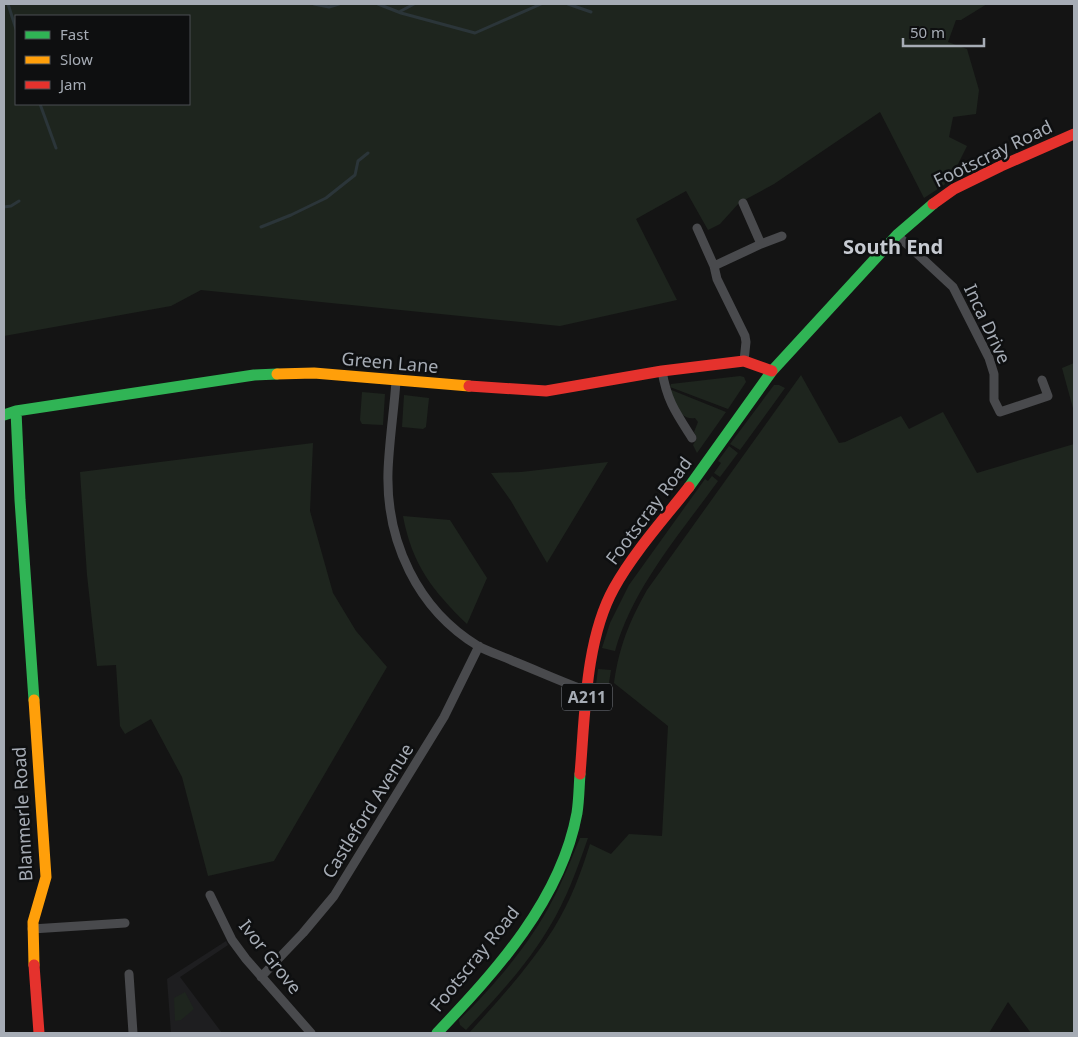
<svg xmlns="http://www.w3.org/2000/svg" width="1078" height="1037" font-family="'Noto Sans',sans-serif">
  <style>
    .built { fill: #1e1e20 }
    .green { fill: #1e251e; fill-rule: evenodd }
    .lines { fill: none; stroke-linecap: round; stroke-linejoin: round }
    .stream { stroke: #2b3539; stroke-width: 3 }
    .street { stroke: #494a4d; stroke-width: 9 }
    .fast { stroke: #30b455; stroke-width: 11 }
    .slow { stroke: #ff9f0a; stroke-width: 11 }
    .jam { stroke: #e5322d; stroke-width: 11 }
    .labels { text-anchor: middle; stroke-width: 5; stroke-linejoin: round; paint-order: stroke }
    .shield { fill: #0e0f10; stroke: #787d84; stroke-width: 1 }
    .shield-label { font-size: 16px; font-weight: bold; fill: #a6acb5 }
    .street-label { font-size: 18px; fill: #a6acb5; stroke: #0e0f10 }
    .quarter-label { font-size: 20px; font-weight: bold; fill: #c6cad1; stroke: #0e0f10 }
  </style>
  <rect width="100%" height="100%" fill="#141414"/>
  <!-- built -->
  <path class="built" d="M226,941L228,945L180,977L222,1033H171L167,979Z"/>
  <!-- green -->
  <path class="green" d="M4,4H987L961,20H956L948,42L967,49L979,90L976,114L953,117L949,137L967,146L955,170L944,185L924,198L880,112L774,184L739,203L720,224L708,230L686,191L636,219L677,300L560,326L201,290L171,306L4,336ZM16,16H189V104H16Z
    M1074,363V412L1062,368Z
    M801,375L839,443L845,442L901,416L909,429L943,412L977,473L1074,444V1033H1031L1008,1002L989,1033H469C499,1000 530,966 554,928C570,902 581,873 590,844L611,854L629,834L662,836L668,726L614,683C619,647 629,622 647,590Z
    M740,376L744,377L746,382L728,409L670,387L671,384Z
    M774,385H779L785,388L740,450L730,444Z
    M669,389L726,412L697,453L693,445L697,438L694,432L698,422L695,418C679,421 674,401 669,389Z
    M362,392L385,394L383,425L362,424L360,420Z
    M404,395L429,398L426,427L423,429L402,427Z
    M313,443L310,511L333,593L356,631L387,667L274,861L208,876L182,777L151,719L125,734L120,726L116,665L97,666L87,575L80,472Z
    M729,446L738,453L720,477L714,473L721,463L718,461Z
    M608,462L547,563L511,501L491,473L521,472Z
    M712,476L718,481C680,534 633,587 615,651L602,648L610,623L629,585L705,479L708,481Z
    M403,516L450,520L487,578L467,624C433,591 412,565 403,516Z
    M598,669L611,670L606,702L594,700Z
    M580,838H588C578,867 566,900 550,926C528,964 496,998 466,1030L460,1025L459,1020C492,989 532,941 552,901C563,881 571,859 580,838Z
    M185,992L194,1009L181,1020L175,1021L174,998Z"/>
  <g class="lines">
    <!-- stream -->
    <path class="stream" d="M8,4L16,29
      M314,4L329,7L339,4
      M378,4L401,13L475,33L541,4
      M568,4L591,12
      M399,12L414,4
      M40,104L56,148
      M4,207L11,206L19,201
      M261,227L291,215L326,198L355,175L358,161L368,153"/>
    <!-- street -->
    <path class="street" d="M743,203L761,244L714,266L717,279L745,336L746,342L744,361
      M697,228L714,266
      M897,235L953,287L989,358L994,374V400L1000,412L1048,396L1042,380
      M761,244L782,236
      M662,371C667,401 676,413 692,438
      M396,381C394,411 389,442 388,472C386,541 417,609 478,646C489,652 502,656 513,661C538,671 562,682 587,691
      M210,895L232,940L246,959L311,1033
      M32,929L125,923
      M129,974L133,1033
      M261,977L303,933L334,896L444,717L479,646"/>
    <!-- fast -->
    <path class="fast" d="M16,411L20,500L34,700
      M4,415L16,411L254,375L277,374
      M689,487L772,371L897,235L933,204
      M437,1033C496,971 561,900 577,813C579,800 579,787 580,774"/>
    <!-- slow -->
    <path class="slow" d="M277,374L314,373L469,386
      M34,700L46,877L33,922L34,965"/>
    <!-- jam -->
    <path class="jam" d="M933,204L954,189L1001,166L1074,134
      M469,386L546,391L662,371L744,361L772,371
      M580,774C585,716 585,640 614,588C634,552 664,519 689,487
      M34,965L39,1033"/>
  </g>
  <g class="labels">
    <!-- shield labels -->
    <rect class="shield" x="562" y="683.5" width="50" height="27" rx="4"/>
    <g class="shield-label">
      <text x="587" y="703">A211</text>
    </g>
    <!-- street labels -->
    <g class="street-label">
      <text transform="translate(993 154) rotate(-26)" y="6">Footscray Road</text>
      <text transform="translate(987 324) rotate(65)" y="6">Inca Drive</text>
      <text transform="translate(390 363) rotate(5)" y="6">Green Lane</text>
      <text transform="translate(649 511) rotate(-53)" y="6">Footscray Road</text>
      <text transform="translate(368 811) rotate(-58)" y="6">Castleford Avenue</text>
      <text transform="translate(23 814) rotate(-93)" y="6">Blanmerle Road</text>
      <text transform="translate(270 957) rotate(52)" y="6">Ivor Grove</text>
      <text transform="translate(475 959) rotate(-51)" y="6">Footscray Road</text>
    </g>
    <!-- quarter labels -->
    <g class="quarter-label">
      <text x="893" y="254">South End</text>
    </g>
  </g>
  <!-- border -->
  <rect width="1078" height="1037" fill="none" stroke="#a6acb5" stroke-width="10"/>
  <!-- legend -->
  <rect x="15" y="15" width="175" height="90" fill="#0e0f10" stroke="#4b4e52"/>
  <rect x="25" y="31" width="25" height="8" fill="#30b455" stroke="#4b4e52"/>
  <text x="60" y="40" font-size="15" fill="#a6acb5">Fast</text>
  <rect x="25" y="56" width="25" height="8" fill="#ff9f0a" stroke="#4b4e52"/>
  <text x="60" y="65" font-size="15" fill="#a6acb5">Slow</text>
  <rect x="25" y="81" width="25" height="8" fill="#e5322d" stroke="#4b4e52"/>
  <text x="60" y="90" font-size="15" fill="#a6acb5">Jam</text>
  <!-- scale -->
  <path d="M903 38v8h81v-8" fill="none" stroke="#a6acb5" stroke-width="2.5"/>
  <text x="910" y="38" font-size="15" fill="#a6acb5" stroke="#0e0f10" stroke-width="4" paint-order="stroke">50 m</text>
</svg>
